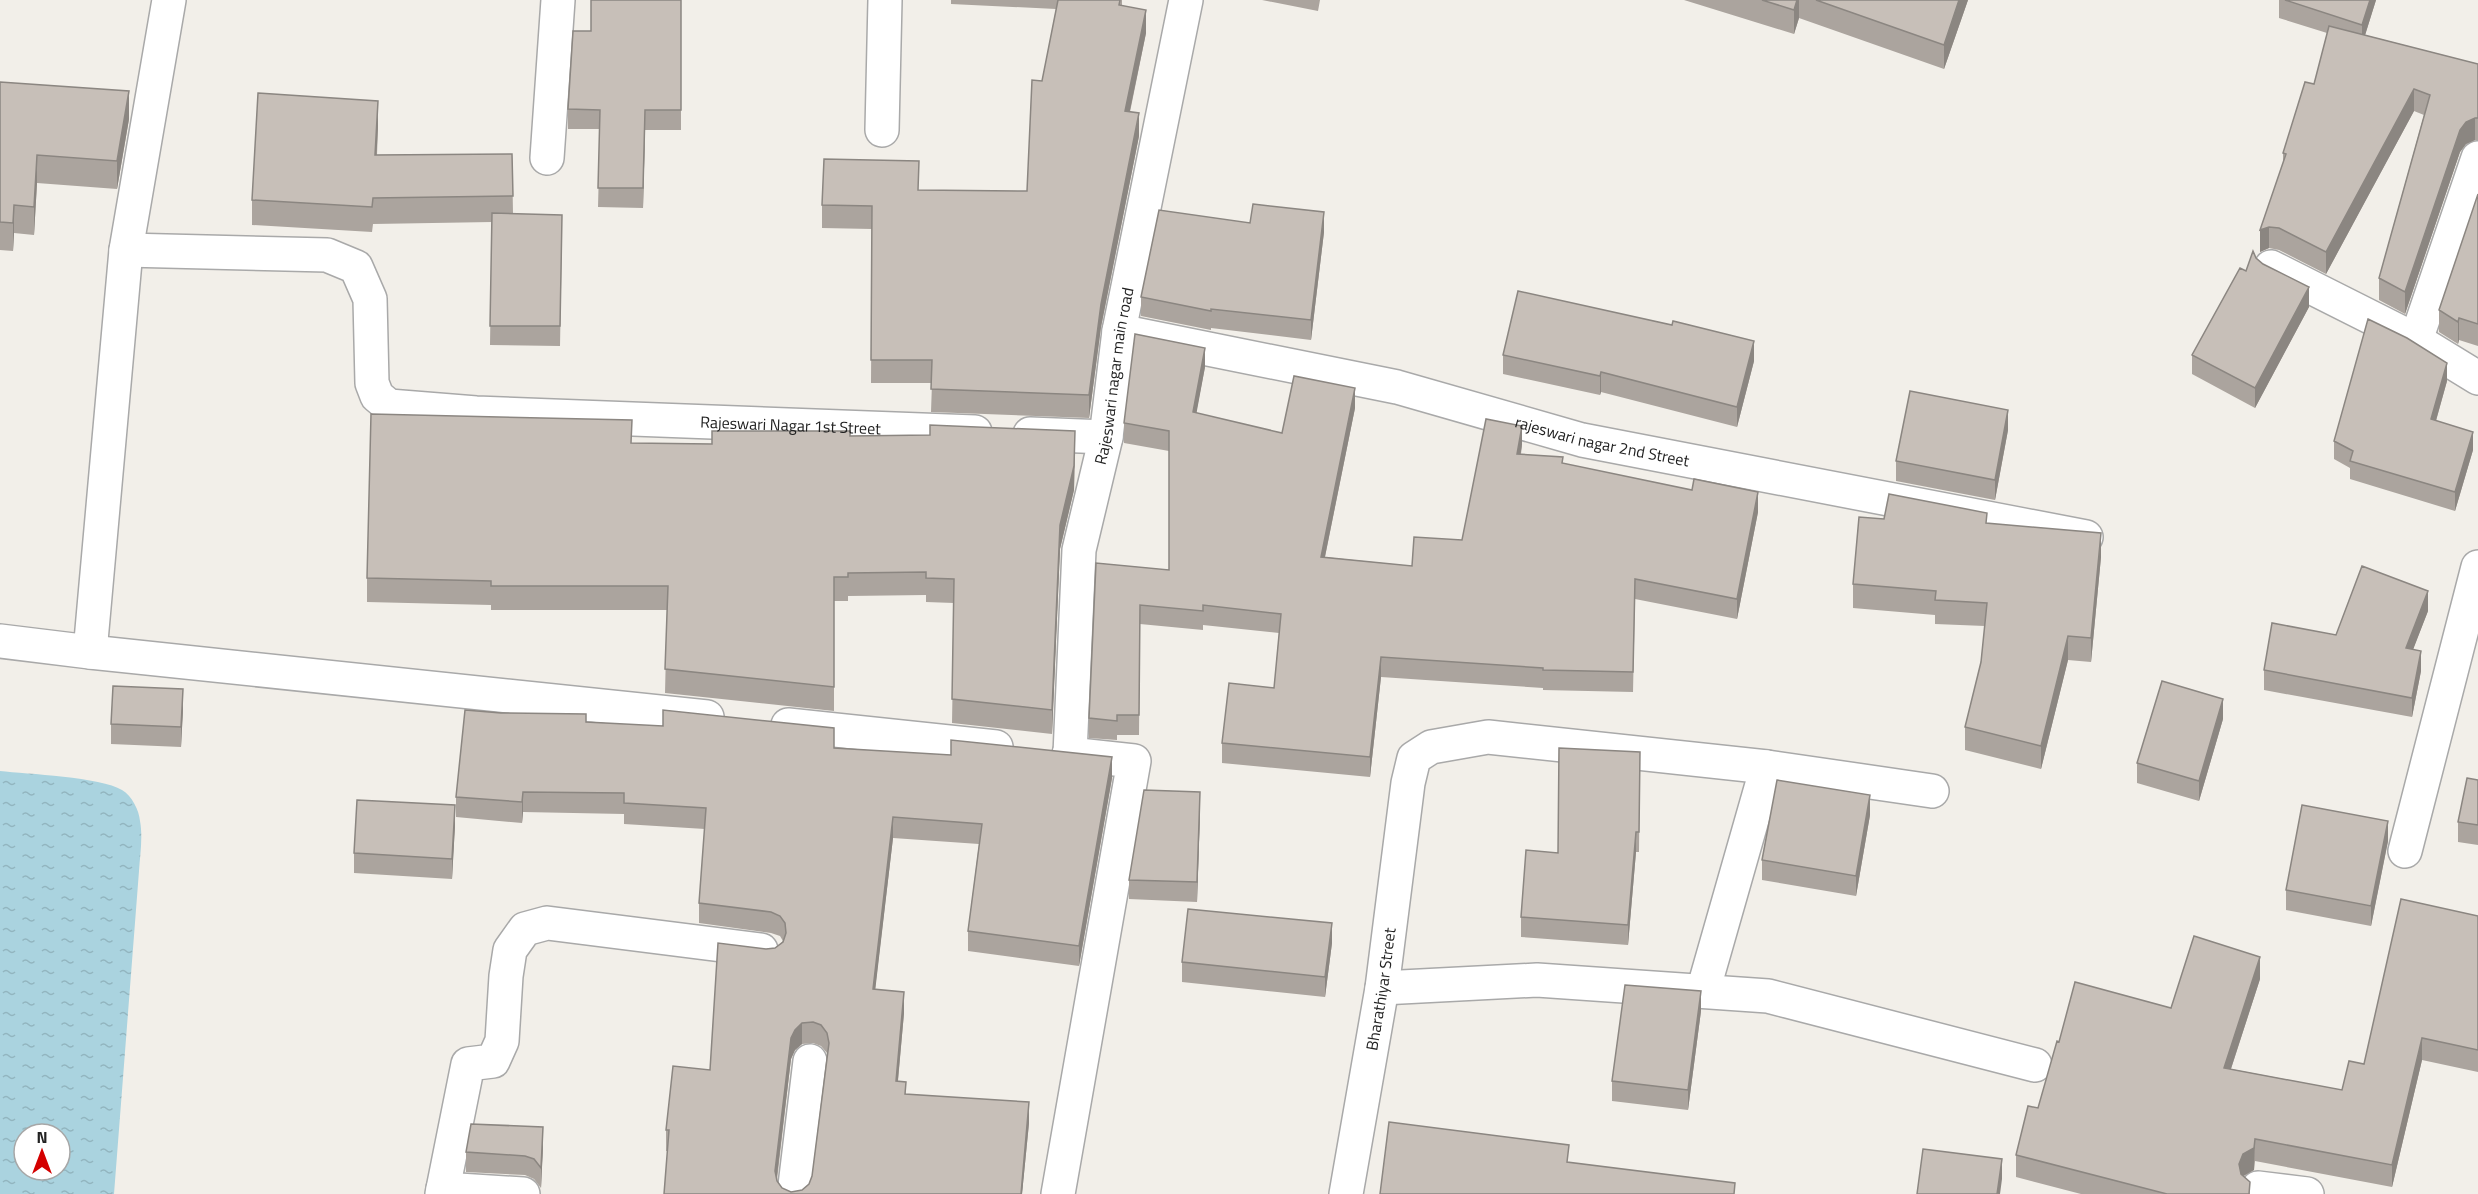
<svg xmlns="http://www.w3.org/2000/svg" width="2478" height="1194" font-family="'Titillium Web',sans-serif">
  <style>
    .water { fill: url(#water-ripples); fill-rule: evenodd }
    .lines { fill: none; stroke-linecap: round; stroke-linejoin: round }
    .minor-casing { stroke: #a9a9a9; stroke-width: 36 }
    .minor { stroke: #fff; stroke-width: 33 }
    .wall { fill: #aba49e; fill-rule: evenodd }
    .shaded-wall { fill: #8b8681 }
    .building { fill: #c7bfb8; stroke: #8b8681; stroke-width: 1.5; fill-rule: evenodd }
    .labels { text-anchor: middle; stroke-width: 4.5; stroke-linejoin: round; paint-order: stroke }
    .street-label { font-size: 16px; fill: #222; stroke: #fff }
  </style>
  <defs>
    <pattern id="water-ripples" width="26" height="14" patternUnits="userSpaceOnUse" patternTransform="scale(1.5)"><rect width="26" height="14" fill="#aad3df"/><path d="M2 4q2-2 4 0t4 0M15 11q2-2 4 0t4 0" fill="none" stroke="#92b5bf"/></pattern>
  </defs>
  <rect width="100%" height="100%" fill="#f2efe9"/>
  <!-- water -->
  <path class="water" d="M0,771C27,774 101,777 122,790C132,796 139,810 140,821C143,837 140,855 139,871L114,1194H0ZM24,1134H60V1170H24Z"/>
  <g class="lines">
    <defs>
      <g id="minor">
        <path d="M169,0L126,250L90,652L707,717"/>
        <path d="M882,130L885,0"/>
        <path d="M547,158L558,0"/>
        <path id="s1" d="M126,250L327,255L356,267L370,299L372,383L377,396L389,406L476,413L975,432"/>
        <path d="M2271,267L2416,340L2478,378"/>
        <path id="s2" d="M1119,331L1397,387L1582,440L2086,537"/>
        <path d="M2416,340L2478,158"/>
        <path d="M1030,434L1106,437"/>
        <path d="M0,641L90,652"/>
        <path d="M788,725L996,747"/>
        <path id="s3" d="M1070,754L1079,550L1106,437L1119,331L1186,0"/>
        <path d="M2405,851L2478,567"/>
        <path d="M1382,988L1537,980L1768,996L2035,1065"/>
        <path d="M1703,991L1767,767"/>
        <path d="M2258,1188L2307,1194"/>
        <path d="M443,1189L523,1194"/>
        <path d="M442,1194L468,1064L493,1061L502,1041L506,976L510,950L525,929L547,923L761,950"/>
        <path d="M794,1194L810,1061"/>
        <path d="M1058,1194L1134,761L1069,754"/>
        <path id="s4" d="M1346,1194L1382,988L1408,783L1414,758L1431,747L1488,737L1767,767L1932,791"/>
      </g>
    </defs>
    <!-- minor casing -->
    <use href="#minor" class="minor-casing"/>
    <!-- minor -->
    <use href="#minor" class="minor"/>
  </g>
  <!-- wall -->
  <path class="wall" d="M681,0V130H645L643,208L598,207L600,129H568V109Z
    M951,0H1122V6L1146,33L1130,112L1139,136L1101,327L1089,418L931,412L932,383H871L872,229L822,228V205L918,190L1027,191L1042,81L1056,9L951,4Z
    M1262,0H1320L1318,11Z
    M1684,0H1968L1944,69L1799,18L1794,34Z
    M2279,0H2376L2365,35L2478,64V140H2475L2466,144L2460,152L2405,314L2379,300V278L2424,115L2414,111L2326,274L2279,250L2269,248L2260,252L2283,163V153L2314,84L2327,33L2279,18Z
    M0,82L129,119L117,189L37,183L34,235L14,233L13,251L0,250Z
    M378,127L377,155L512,154L513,214L562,235L560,346L490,345L492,222L373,224L372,232L252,225V200Z
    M2478,194V346L2459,340L2458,344L2439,332V310Z
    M1250,223L1324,232L1311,340L1211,328V330L1141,316V297Z
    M2256,258L2309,307L2255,408L2192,374V355Z
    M1672,325L1754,361L1737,427L1601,392L1600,395L1503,374V355Z
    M1205,367L1196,413L1282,433L1355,408L1325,557L1412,566L1462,540L1522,445L1521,454L1563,463L1758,512L1737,619L1635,599L1633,692L1543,690V688L1381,677L1370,777L1222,763V743L1274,688L1279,633L1203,625V630L1140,624L1139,735H1117V740L1089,738V718L1096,563L1169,570V451L1124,443V423Z
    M2447,381L2436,421L2473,450L2455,511L2350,479V468L2334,459V441Z
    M2008,430L1995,500L1896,481V461Z
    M850,436L1075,455L1074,490L1060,549L1052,734L952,723L954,603L926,602V595L848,596V601H834V711L665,693L667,610H491V605L367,602V578L632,443L712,444Z
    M1884,519L1987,523L2101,557L2091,662L2068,660L2041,769L1965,750V727L1981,662L1985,626L1935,624V615L1853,608V584Z
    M2428,611L2413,649L2421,671L2412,717L2264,690V670L2336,635Z
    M183,709L181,747L111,744V724Z
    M2223,719L2199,801L2137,783V763Z
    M586,722L1112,778L1079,966L968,951V931L979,844L893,838L875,989L904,1013L898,1081L906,1094L1029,1123L1022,1194H664L668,1151H666V1130L710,1070L766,949L775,948L783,941L780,936L771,933L699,923V903L705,829L624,824V814L523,812L522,823L456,817V797ZM813,1043L821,1046L827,1053L812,1176L809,1184L802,1190L791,1192L782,1188L777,1180L791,1059L795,1050L802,1044Z
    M1640,752L1639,852H1636L1628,945L1521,937V917L1558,853Z
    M2478,780V845L2458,842V822Z
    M1200,812L1197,902L1129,899V880Z
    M1870,815L1856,896L1762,880V860Z
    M455,825L452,879L354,873V853Z
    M2388,841L2371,926L2286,910V890Z
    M2478,916V1072L2422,1060L2392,1187L2255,1161L2254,1170L2244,1176L2250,1194H2081L2016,1177V1155L2038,1108L2059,1042L2171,1008L2260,979L2231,1069L2342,1090L2364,1064Z
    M1332,943L1325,997L1182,982V962Z
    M1701,1011L1688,1110L1612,1101V1081Z
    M543,1146L541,1188L534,1179L525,1175L466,1172V1152Z"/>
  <!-- shaded-wall -->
  <path class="shaded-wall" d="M1797,0H1799V18L1794,34V10Z
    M1959,0H1968L1944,69V45Z
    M2370,0H2376L2362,45V25Z
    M1146,10V33L1125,134V111Z
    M2414,89V111L2326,274V252Z
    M129,91V119L117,189V161Z
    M378,101V127L375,181V155Z
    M645,110V130L643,208V188Z
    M1139,113V136L1101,327L1089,418V395L1101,304Z
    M2475,118V140L2466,144L2460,152L2405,314V292L2460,130L2466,122Z
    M37,155V183L34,235V207Z
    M14,205V233L13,251V223Z
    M1324,212V232L1311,340V320Z
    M2269,227V248L2260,252V230Z
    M2309,287V307L2255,408V388Z
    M2459,318V340L2458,344V322Z
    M1754,341V361L1737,427V407Z
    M1205,348V367L1193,432V412Z
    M2447,363V381L2431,438V419Z
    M1601,372V392L1600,395V376Z
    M1355,388V408L1321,576V557Z
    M2008,410V430L1995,500V480Z
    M1522,426V445L1517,474V454Z
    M1075,431L1074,490L1060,549L1052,734V710L1060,525Z
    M2473,432V450L2455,511V492Z
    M1758,492V512L1737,619V599Z
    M2101,533V557L2091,662V638Z
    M2428,591V611L2406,668V648Z
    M2068,636V660L2041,769V746Z
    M2421,651V671L2412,717V698Z
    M1381,657V677L1370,777V757Z
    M183,689V709L181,747V727Z
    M2223,699V719L2199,801V781Z
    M1112,757V778L1079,966V946Z
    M523,792V812L522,823V802Z
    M1200,792V812L1197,902V882Z
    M1870,795V815L1856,896V876Z
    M455,805V825L452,879V859Z
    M893,817V838L873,1009V989Z
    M2388,821V841L2371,926V906Z
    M1636,832V852L1628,945V925Z
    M1332,923V943L1325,997V977Z
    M2260,957V979L2224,1090V1068Z
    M1701,991V1011L1688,1110V1090Z
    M904,992V1013L896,1101V1081Z
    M802,1023V1044L795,1050L791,1059L775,1192V1171L791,1038L795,1030Z
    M2422,1038V1060L2392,1187V1165Z
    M1029,1102V1123L1022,1194H1021Z
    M543,1127V1146L541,1188V1168Z
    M2255,1139L2254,1170L2243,1176L2239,1186V1164L2243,1154Z
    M2002,1159V1179L2000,1194H1997Z"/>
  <!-- building -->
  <path class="building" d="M591,0H681V110H645L643,188H598L600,110L568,109L573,31H591Z
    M1058,0H1120L1119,5L1146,10L1125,111L1139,113L1101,304L1089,395L931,389L932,360H871L872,206L822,205L824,159L919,161L918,190L1027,191L1032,80L1042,81Z
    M1762,0H1797L1794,10Z
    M1816,0H1959L1944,45Z
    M2285,0H2370L2362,25Z
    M2329,26L2478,64V118H2475L2466,122L2460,130L2405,292L2379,278L2430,95L2414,89L2326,252L2279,228L2269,227L2260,230L2286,154L2283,153L2305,82L2314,84Z
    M0,82L129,91L117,161L37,155L34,207L14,205L13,223L0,222Z
    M258,93L378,101L375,155L512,154L513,196L373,198L372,207L252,200Z
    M2478,194V324L2459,318L2458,322L2439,310Z
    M1253,204L1324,212L1311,320L1211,309V311L1141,297L1159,210L1250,223Z
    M492,213L562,215L560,326H490Z
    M2253,251L2256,258L2263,264L2309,287L2255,388L2192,355L2240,268L2246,271Z
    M1518,291L1672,325L1673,321L1754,341L1737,407L1601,372L1600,376L1503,355Z
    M2368,319L2407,338L2447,363L2431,419L2473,432L2455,492L2350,461L2353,451L2334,441Z
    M1135,334L1205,348L1193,412L1282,433L1294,376L1355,388L1321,557L1412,566L1414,537L1462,540L1486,419L1522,426L1517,454L1563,457L1562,463L1692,490L1694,479L1758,492L1737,599L1635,579L1633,672L1543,670V668L1381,657L1370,757L1222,743L1229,683L1274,688L1281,614L1203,605V611L1140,605L1139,715H1117V721L1089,718L1096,563L1169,570V431L1124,423Z
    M1910,391L2008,410L1995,480L1896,461Z
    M371,414L632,420L631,443L712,444V431H850V436L930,435V425L1075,431L1074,466L1060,525L1052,710L952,699L954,579L926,578V572L848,573V577H834V687L665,669L668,586H491V581L367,578Z
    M1889,494L1987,513L1986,523L2101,533L2091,638L2068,636L2041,746L1965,727L1981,662L1987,603L1935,600L1936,591L1853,584L1859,517L1884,519Z
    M2362,566L2428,591L2406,648L2421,651L2412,698L2264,670L2272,623L2336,635Z
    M2162,681L2223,699L2199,781L2137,763Z
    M113,686L183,689L181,727L111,724Z
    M465,710L501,713L586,714V722L663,726V710L834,728V748L951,755V740L1112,757L1079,946L968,931L982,824L893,817L873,989L904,992L896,1081L906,1082L905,1094L1029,1102L1021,1194H664L669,1130H666L673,1066L710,1070L718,943L766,949L775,948L783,942L786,933L785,923L780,916L771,912L699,903L706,808L624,803V793L523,792L522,802L456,797ZM813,1022L821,1025L827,1033L829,1043L812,1176L809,1184L802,1190L791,1192L782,1188L777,1181L775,1171L791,1038L795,1030L802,1023Z
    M1559,748L1640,752L1639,832H1636L1628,925L1521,917L1526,850L1558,853Z
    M2467,778L2478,780V825L2458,822Z
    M1777,780L1870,795L1856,876L1762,860Z
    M1144,790L1200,792L1197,882L1129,880Z
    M357,800L455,805L452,859L354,853Z
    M2302,805L2388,821L2371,906L2286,890Z
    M2401,899L2478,916V1050L2422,1038L2392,1165L2255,1139L2254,1148L2243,1154L2239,1164L2241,1174L2250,1182L2249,1194H2167L2016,1155L2028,1106L2038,1108L2057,1041L2059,1042L2075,982L2171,1008L2194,936L2260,957L2224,1068L2342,1090L2349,1061L2364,1064Z
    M1188,909L1332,923L1325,977L1182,962Z
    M1625,985L1701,991L1688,1090L1612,1081Z
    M1389,1122L1569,1145L1567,1162L1735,1183L1734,1194H1380Z
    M471,1124L543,1127L541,1168L534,1159L525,1156L466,1152Z
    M1923,1149L2002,1159L1997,1194H1917Z"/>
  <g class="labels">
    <!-- street labels -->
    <g class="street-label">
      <text dy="6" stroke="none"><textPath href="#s3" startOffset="382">Rajeswari nagar main road</textPath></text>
      <text dy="6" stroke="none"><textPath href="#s1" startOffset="783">Rajeswari Nagar 1st Street</textPath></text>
      <text dy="6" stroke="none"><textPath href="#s2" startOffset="496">rajeswari nagar 2nd Street</textPath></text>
      <text dy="6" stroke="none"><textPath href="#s4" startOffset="208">Bharathiyar Street</textPath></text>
    </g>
  </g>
  <!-- north arrow -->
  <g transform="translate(42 1152)"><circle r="28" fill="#ffffff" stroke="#a7a7a7" stroke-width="1.5"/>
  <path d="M0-4.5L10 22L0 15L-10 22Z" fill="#d40000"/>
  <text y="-9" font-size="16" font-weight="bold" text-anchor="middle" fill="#222222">N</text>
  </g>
</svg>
